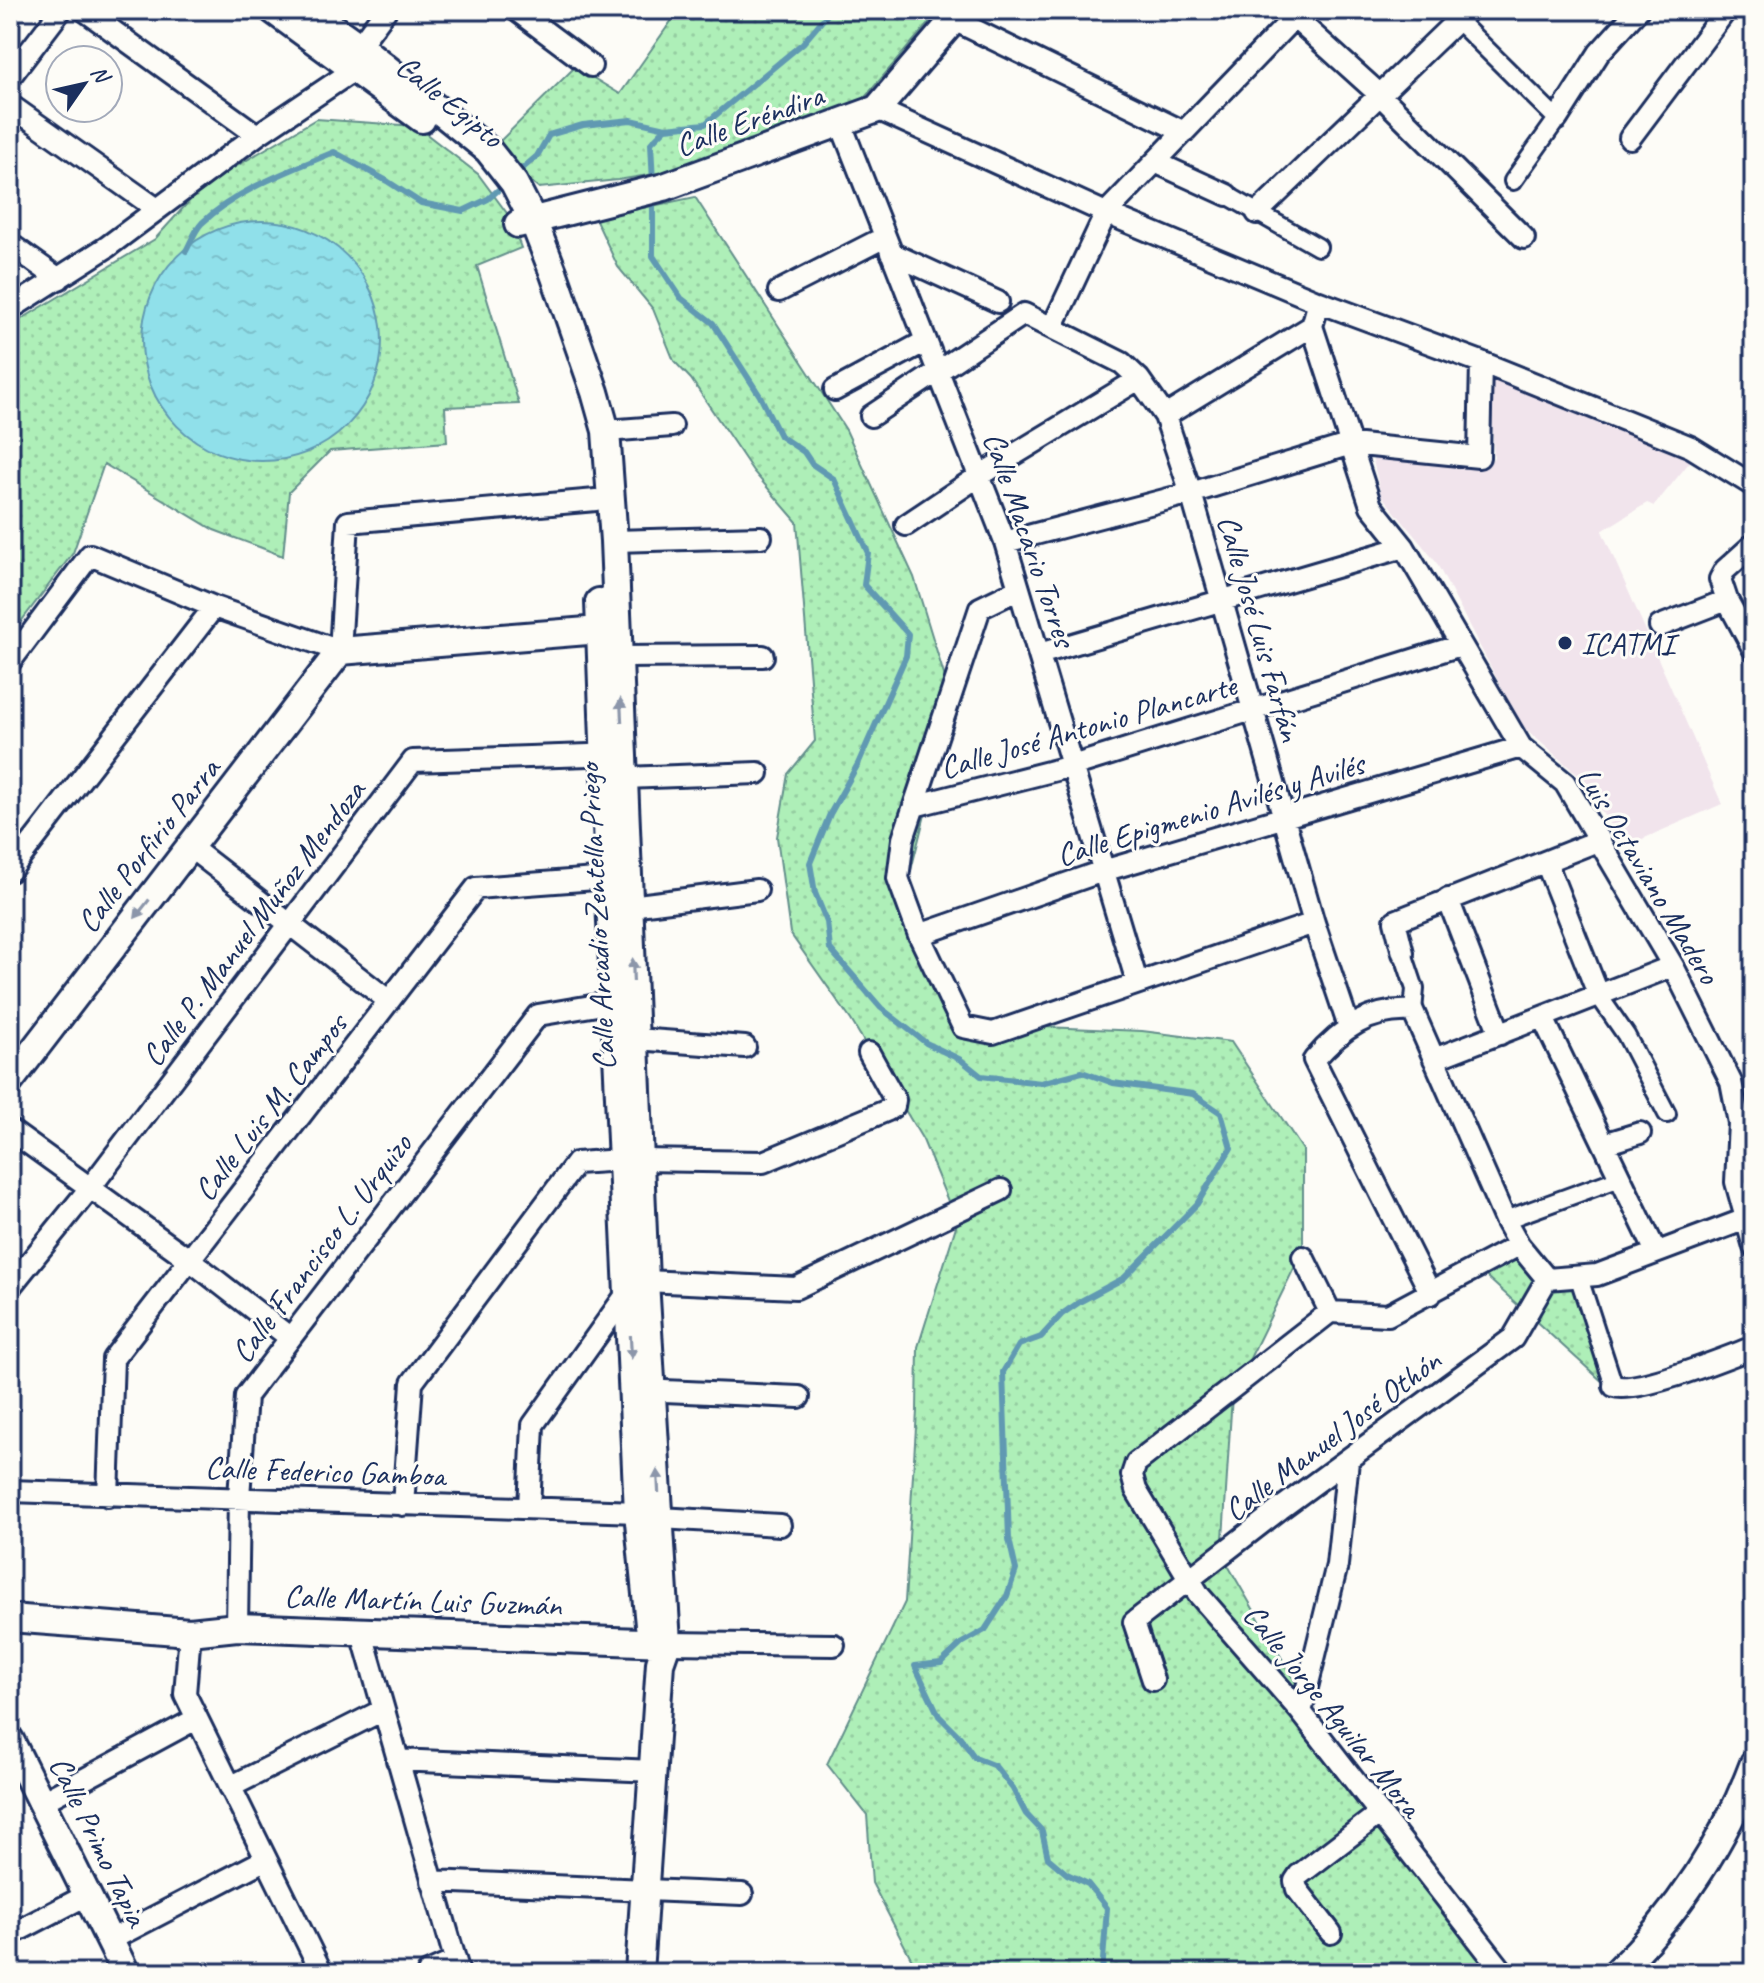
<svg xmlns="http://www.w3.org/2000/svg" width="1764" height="1983" font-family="Caveat,sans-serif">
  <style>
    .built { fill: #f1e4ec }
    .park { fill: url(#park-dots); stroke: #648f8b; stroke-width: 2 }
    .water { fill: url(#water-ripples); stroke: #6199b2; stroke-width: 2 }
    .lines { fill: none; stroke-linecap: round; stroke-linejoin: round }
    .stream { stroke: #6199b2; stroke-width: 6 }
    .pedestrian-casing { stroke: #1b2f5e; stroke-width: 22 }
    .minor-casing { stroke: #1b2f5e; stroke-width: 26 }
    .tertiary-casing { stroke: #1b2f5e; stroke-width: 32 }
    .pedestrian { stroke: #fdfcf7; stroke-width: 16 }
    .minor { stroke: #fdfcf7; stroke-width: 20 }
    .tertiary { stroke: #fdfcf7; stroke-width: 26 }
    .oneway { fill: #8c96aa }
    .poi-dot { fill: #1b2f5e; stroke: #fdfcf7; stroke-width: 3 }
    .labels { text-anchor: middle; stroke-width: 6; stroke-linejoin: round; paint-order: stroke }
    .street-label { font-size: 32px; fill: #1b2f5e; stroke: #fdfcf7 }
    .poi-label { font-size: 32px; fill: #1b2f5e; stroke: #fdfcf7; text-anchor: start }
  </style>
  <defs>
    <pattern id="park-dots" width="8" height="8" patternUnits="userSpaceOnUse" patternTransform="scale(2)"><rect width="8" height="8" fill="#aeefb8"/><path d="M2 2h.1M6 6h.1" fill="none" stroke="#95cda1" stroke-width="1.8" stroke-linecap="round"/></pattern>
    <pattern id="water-ripples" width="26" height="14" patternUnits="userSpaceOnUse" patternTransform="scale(2)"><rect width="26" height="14" fill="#90e0ea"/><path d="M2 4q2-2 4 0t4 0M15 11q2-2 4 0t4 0" fill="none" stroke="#7cc0cb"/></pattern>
  </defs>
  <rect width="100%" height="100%" fill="#fdfcf7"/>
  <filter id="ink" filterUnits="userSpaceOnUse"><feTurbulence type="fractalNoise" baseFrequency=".0125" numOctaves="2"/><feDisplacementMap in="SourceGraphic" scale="16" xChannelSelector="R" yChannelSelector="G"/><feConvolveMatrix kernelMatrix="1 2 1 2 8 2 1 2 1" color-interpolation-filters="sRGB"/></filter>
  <g filter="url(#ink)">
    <!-- built -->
    <path class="built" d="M1490,377L1693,458L1654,506L1647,503L1602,531L1722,804L1624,847L1578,775L1521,725L1436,562L1381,495L1371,452L1487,467L1494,457Z"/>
    <!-- park -->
    <path class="park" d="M679,10H940L861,102L697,167L618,180L539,188L492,149L575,67L620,94Z
      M316,119L416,126L478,174L509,216L521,248L477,266L519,404L445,407L447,442L330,451L289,492L283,556L214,530L104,464L73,553L10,636V326L155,239L203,186Z
      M695,197L846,430L914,577L953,704L909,878L967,1024L1142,1031L1231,1042L1303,1150V1250L1232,1395L1222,1555L1351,1778L1497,1973H924L911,1958L872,1883L867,1815L827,1764L905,1602L917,1411L918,1347L957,1223L923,1140L851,1020L790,933L777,837L788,774L815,741L797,522L753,471L691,379L674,361L653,309L618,267L595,218Z
      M1518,1247L1542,1279L1579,1280L1605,1384L1477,1268Z"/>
    <!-- water -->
    <path class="water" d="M142 341a120 120 0 1 1 240 0a120 120 0 1 1-240 0Z"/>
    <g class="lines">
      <!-- stream -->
      <path class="stream" d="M516,174L537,156L549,135L583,125L631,120L666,128L705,124L803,43L831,10
        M653,183L651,143L666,128
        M653,195V256L681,298L713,323L760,396L780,436L804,452L812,464L834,479L868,553L864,585L908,634L906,656L858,764L830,814L810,863L815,893L827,922L830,949L881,1008L926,1043L961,1060L981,1076L1041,1083L1082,1072L1113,1083L1193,1094L1221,1113L1231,1148L1197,1204L1124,1278L1081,1301L1062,1314L1041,1337L1019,1345L1003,1372L1009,1539L1016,1570L1007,1596L985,1630L962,1643L941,1663L915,1666L939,1716L960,1737L975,1758L995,1766L1013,1789L1026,1814L1042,1831L1048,1858L1067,1874L1088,1884L1107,1908L1102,1973
        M186,251C191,242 195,230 202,223C238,189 289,171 334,152L387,181L421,203L463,211L488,199L505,184"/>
      <defs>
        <path id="pedestrian" d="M1457,20L1557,119L1513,181
          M1227,195L1318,247
          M1403,953L1415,989L1413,1011
          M1599,996L1626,1035L1667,1114
          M1505,1220L1620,1178
          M1579,1278L1614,1386"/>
        <path id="minor" d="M84,10L257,135
          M516,10L591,66
          M1286,10L1379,94L1524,238
          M954,20L1184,132
          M10,77L61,10
          M10,105L157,209
          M877,109L1106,213L1319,302L1481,362L1691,447L1754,486
          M1557,119L1599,53L1638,10
          M841,124L1005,542L1137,982
          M1630,138L1726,10
          M1155,162L1227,195
          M1257,213L1468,10
          M10,244L59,279
          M891,253L998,302
          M779,291L885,237
          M1319,302L1312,326L1371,506L1404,547L1521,747L1565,783L1673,966L1731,1082L1739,1123L1736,1182L1754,1247
          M10,309L107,247L257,135L345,76L353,67L359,46L386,10
          M1052,328L1106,213L1301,10
          M835,390L926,341
          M871,416L1024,314L1122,363L1139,379L1165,416L1191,493L1314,923L1349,1027
          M1165,416L1312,326
          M606,431L672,426
          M906,525L979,476L1139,379
          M614,541L761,537
          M1005,542L1191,493L1351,444L1479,457L1481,362
          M1754,544L1725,570L1720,579L1727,600L1754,650
          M1019,589L980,608L903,839L898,878L919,935L963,1027L993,1033L1314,923
          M1660,626L1727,600
          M1039,654L1404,547
          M619,657L763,656
          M10,662L90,555L214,607L340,651L348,522L596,500
          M624,778L758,773
          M914,806L1072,766L1461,645
          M190,847L389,1001
          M1546,862L1599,996
          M10,871L214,607
          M1448,899L1500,1034
          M630,906L757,890
          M919,935L1103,871L1521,747
          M1403,953L1395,921L1600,840
          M1543,1018L1656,1252
          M636,1039L745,1047
          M1434,1059L1673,966
          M10,1130L190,1260L289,1337
          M1604,1144L1640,1133
          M641,1160L763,1162L888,1110L894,1106L895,1100L869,1053
          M1303,1257L1330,1312L1388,1315L1519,1245
          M645,1281L796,1288L1001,1190
          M10,1287L90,1188L413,761L619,754
          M1431,1294L1314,1060C1341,1029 1370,1008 1413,1011L1505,1220L1519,1245L1547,1279L1597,1275L1754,1216
          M1330,1312L1136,1463L1132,1475L1136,1490L1199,1595L1301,1712L1504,1973
          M1614,1386C1638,1394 1727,1357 1754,1347
          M641,1390L799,1397
          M10,1491L638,1512
          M108,1496L113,1359L476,888L609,878
          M403,1505L412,1383L576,1163L622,1160
          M529,1508L533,1425L628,1292
          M660,1518L780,1525
          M237,1627L239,1497L246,1396L538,1015L615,1002
          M361,1630L459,1973
          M190,1632L185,1694L322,1973
          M667,1643L834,1645
          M1153,1680L1134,1622L1280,1509L1513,1338L1547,1279
          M1301,1712L1337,1565L1348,1461
          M397,1760L654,1771
          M230,1787L383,1710
          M42,1802L196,1719
          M432,1881L742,1894
          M1331,1933L1297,1889L1295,1881L1299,1875L1380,1813
          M10,1935L87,1895
          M110,1940L266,1859
          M428,1973L455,1961"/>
        <path id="tertiary" d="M273,10L422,119
          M308,10L359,46L488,150L514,183L533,220L554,274L595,392L606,431L614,541L645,1281L667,1643L660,1663L639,1973
          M518,224L664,187L877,109L962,10
          M599,602L609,878L638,1512L649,1625
          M10,1081L340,651L600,630
          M10,1618L190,1632L237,1627L667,1643
          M10,1740L126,1973
          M1616,1973C1677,1915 1725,1841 1754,1763"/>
      </defs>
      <!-- pedestrian casing -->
      <use href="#pedestrian" class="pedestrian-casing"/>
      <!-- minor casing -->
      <use href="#minor" class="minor-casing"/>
      <!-- tertiary casing -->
      <use href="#tertiary" class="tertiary-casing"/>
      <!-- pedestrian -->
      <use href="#pedestrian" class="pedestrian"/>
      <!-- minor -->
      <use href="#minor" class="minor"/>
      <!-- tertiary -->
      <use href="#tertiary" class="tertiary"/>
    </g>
    <!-- one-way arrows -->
    <defs><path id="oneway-solid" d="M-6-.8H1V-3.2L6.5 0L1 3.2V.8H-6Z" transform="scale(2)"/></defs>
    <g class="oneway">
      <use href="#oneway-solid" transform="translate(621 710) rotate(-93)"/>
      <use href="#oneway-solid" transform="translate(142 909) rotate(128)"/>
      <use href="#oneway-solid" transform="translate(633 970) rotate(-92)"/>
      <use href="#oneway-solid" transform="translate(631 1347) rotate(87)"/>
      <use href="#oneway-solid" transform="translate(658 1481) rotate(-93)"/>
    </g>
  </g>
  <!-- markers -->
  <circle class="poi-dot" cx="1565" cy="643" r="8"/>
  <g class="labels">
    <!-- street labels -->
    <g class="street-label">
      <text transform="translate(450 101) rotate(39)" y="11">Calle Egipto</text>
      <text transform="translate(749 120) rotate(-20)" y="11">Calle Eréndira</text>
      <text transform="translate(1030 539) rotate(71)" y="11">Calle Macario Torres</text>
      <text transform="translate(1260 628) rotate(74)" y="11">Calle José Luis Farfán</text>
      <text transform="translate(1088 726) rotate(-16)" y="11">Calle José Antonio Plancarte</text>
      <text transform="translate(1210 809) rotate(-17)" y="11">Calle Epigmenio Avilés y Avilés</text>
      <text transform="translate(148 845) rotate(-52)" y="11">Calle Porfirio Parra</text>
      <text transform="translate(1649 875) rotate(59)" y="11">Luis Octaviano Madero</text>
      <text transform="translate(596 917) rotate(-93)" y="11">Calle Arcadio Zentella Priego</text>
      <text transform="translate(253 923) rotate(-53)" y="11">Calle P. Manuel Muñoz Mendoza</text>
      <text transform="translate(270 1107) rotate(-52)" y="11">Calle Luis M. Campos</text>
      <text transform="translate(321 1248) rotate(-53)" y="11">Calle Francisco L. Urquizo</text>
      <text transform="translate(1332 1435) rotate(-37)" y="11">Calle Manuel José Othón</text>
      <text transform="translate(325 1471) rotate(2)" y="11">Calle Federico Gamboa</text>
      <text transform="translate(423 1600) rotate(2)" y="11">Calle Martín Luis Guzmán</text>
      <text transform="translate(1333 1710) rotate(51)" y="11">Calle Jorge Aguilar Mora</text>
      <text transform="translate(99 1841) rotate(64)" y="11">Calle Primo Tapia</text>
    </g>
    <!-- poi labels -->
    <g class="poi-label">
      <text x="1581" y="654">ICATMI</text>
    </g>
  </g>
  <!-- margin -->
  <rect width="1764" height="1983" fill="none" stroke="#fdfcf7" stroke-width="40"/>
  <rect x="20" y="20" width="1724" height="1943" fill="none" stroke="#1b2f5e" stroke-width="3" filter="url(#ink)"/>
  <!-- north arrow -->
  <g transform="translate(84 84) rotate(56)"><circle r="38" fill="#fdfcf7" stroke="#a3aaba" stroke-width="2"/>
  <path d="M0-6L14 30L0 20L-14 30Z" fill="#1b2f5e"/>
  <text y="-12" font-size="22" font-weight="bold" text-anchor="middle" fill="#1b2f5e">N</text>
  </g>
</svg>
